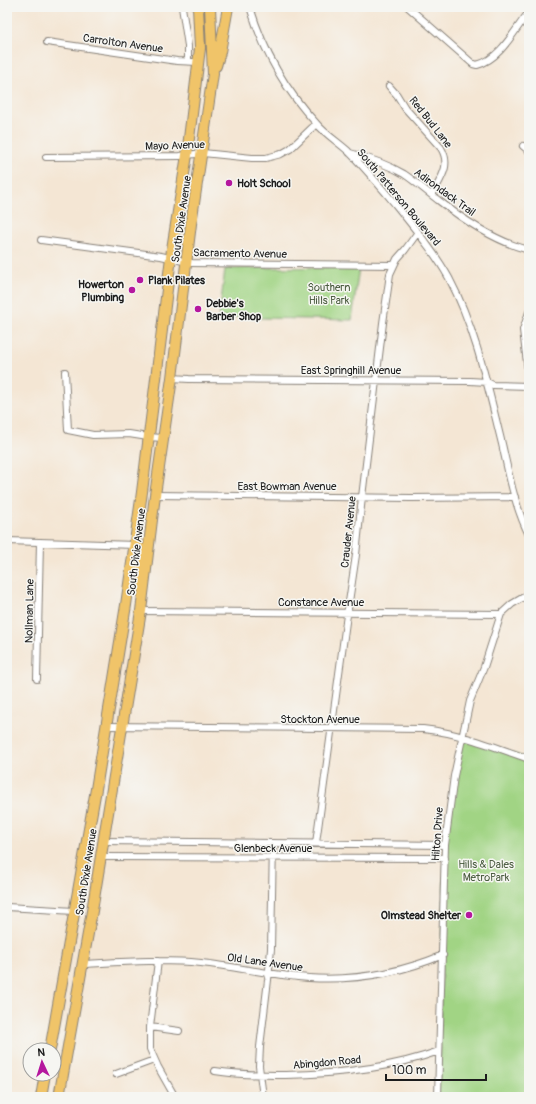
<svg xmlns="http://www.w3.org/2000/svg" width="536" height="1104" font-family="Pangolin,sans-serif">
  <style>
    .green { fill: #a1d484; stroke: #5e7850 }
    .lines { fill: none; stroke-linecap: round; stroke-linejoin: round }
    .minor-casing { stroke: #888178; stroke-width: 8 }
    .primary-casing { stroke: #888178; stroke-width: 12 }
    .minor { stroke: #fff; stroke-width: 6 }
    .primary { stroke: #f0c469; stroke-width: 10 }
    .poi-dot { fill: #b5179e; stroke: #f6f6f2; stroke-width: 1.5 }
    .labels { text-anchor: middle; stroke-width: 3; stroke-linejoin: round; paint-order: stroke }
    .street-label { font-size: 11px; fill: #1c1c1c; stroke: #f6f6f2 }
    .poi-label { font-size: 11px; font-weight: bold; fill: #1c1c1c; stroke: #f6f6f2; text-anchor: start }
    .park-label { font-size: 11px; fill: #4b5c40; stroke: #f6f6f2 }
  </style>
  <rect width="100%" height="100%" fill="#f6f6f2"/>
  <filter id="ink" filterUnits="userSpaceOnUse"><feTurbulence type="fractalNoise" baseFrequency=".025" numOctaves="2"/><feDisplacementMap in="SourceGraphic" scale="8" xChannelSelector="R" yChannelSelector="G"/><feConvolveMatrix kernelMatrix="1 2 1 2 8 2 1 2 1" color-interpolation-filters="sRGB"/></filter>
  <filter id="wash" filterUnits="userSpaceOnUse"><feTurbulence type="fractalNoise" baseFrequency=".012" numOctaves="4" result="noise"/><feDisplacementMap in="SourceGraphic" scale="16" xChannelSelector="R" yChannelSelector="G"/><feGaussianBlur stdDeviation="0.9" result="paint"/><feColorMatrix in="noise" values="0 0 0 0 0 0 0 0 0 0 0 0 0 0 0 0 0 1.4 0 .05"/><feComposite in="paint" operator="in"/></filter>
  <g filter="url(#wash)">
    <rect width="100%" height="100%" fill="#f4e6d4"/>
    <!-- green -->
    <path class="green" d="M359,267L352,320L219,317L225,269L253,268Z
      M463,737L529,759V1097H438L445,845Z"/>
  </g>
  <g filter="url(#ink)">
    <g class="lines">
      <defs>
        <path id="minor" d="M182,7L188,46V61
          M250,7C263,50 285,90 316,123C324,133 338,142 348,151C365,168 380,186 395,204C414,228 434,251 449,278C476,329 488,388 502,444C509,475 515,507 529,535
          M408,7L473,64L477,65C501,59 515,29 529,12
          M47,42L177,61L198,62
          M389,86L397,95L405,108L441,148C452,166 440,179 432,195
          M523,146L529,151
          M350,153C369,158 387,164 404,174C416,182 427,192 438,200C465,221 496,242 529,250
          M46,157L180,156L203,153L252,158H266L281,154L290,149L316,124
          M41,240L161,256L192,263L393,265
          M529,312L523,330L529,380
          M65,372L68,430L93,435L129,434L148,437L163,438
          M172,378L189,379L470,381L487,382L493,385L529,386
          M155,495L411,498L515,497
          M7,541L136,545
          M141,611L501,614
          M37,679L40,542
          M106,726L423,729C460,733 495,747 529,759
          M103,841L445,845
          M316,843L346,622L356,555L362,497L383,323L390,274L397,259L405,250L418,232
          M101,857L445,858
          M7,907L74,911
          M158,961L150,1027V1049L158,1067L175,1097
          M83,964C122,962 161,959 201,963C237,967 273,975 309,978C355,981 400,973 443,955
          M150,1027L179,1031
          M215,1071C238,1075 262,1075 285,1075C336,1074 390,1069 439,1051
          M116,1074L154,1060
          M263,1097L259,1066L260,1047L268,980L271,949L273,843
          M438,1097L445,845L454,776L470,701L484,667L501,614L512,604L529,594"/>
        <path id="primary" d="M216,66L220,52L228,7
          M140,548L138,572L142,587
          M50,1050L96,789L126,605L142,492L172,249L187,155L200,48L198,7
          M41,1097L45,1074
          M59,1097L92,911L141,611L155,495L172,378L191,224L213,74L210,7"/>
      </defs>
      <!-- minor casing -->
      <use href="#minor" class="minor-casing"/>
      <!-- primary casing -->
      <use href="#primary" class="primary-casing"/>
      <!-- minor -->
      <use href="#minor" class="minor"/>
      <!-- primary -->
      <use href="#primary" class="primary"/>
    </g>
  </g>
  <!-- markers -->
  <g class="poi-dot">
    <circle cx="229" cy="183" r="4"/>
    <circle cx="140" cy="280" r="4"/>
    <circle cx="132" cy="290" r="4"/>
    <circle cx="198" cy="309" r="4"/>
    <circle cx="469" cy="915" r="4"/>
  </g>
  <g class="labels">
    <!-- street labels -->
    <g class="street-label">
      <text transform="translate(123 43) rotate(8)" y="4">Carrolton Avenue</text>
      <text transform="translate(431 122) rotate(52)" y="4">Red Bud Lane</text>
      <text transform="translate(175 145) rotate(-2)" y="4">Mayo Avenue</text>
      <text transform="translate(445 192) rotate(36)" y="4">Adirondack Trail</text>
      <text transform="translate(399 197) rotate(50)" y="4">South Patterson Boulevard</text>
      <text transform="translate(181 219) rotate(-82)" y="4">South Dixie Avenue</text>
      <text transform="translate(240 253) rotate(1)" y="4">Sacramento Avenue</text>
      <text x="351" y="374">East Springhill Avenue</text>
      <text x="287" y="490">East Bowman Avenue</text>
      <text transform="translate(348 532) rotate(-84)" y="4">Crauder Avenue</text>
      <text transform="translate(136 552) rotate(-83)" y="4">South Dixie Avenue</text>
      <text x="321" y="606">Constance Avenue</text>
      <text transform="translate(29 611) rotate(-89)" y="4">Nollman Lane</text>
      <text x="320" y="723">Stockton Avenue</text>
      <text transform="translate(437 834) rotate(-86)" y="4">Hilton Drive</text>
      <text x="273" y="852">Glenbeck Avenue</text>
      <text transform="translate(86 872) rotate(-81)" y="4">South Dixie Avenue</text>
      <text transform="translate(265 962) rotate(8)" y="4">Old Lane Avenue</text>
      <text transform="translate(327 1062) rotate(-5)" y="4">Abingdon Road</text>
    </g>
    <!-- poi labels -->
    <g class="poi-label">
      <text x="237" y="187">Holt School</text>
      <text x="148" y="284">Plank Pilates</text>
      <text x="124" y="288" text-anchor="end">Howerton<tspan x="124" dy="13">Plumbing</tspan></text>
      <text x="206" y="307">Debbie's<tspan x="206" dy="13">Barber Shop</tspan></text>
      <text x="461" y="919" text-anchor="end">Olmstead Shelter</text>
    </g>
    <!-- park labels -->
    <g class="park-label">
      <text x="329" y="291">Southern<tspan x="329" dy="13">Hills Park</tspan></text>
      <text x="486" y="868">Hills &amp; Dales<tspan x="486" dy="13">MetroPark</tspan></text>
    </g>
  </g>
  <!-- margin -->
  <rect width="536" height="1104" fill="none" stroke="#f6f6f2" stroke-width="24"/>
  <!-- north arrow -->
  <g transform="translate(42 1062) rotate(356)"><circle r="19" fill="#f6f6f2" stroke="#9f9f9c"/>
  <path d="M0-3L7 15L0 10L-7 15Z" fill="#b5179e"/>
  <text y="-6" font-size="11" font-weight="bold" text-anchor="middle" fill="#1c1c1c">N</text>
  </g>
  <!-- scale -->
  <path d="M386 1074v6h100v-6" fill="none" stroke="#1c1c1c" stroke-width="2"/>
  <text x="392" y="1074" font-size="12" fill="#1c1c1c" stroke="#f6f6f2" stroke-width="3" paint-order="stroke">100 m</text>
</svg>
